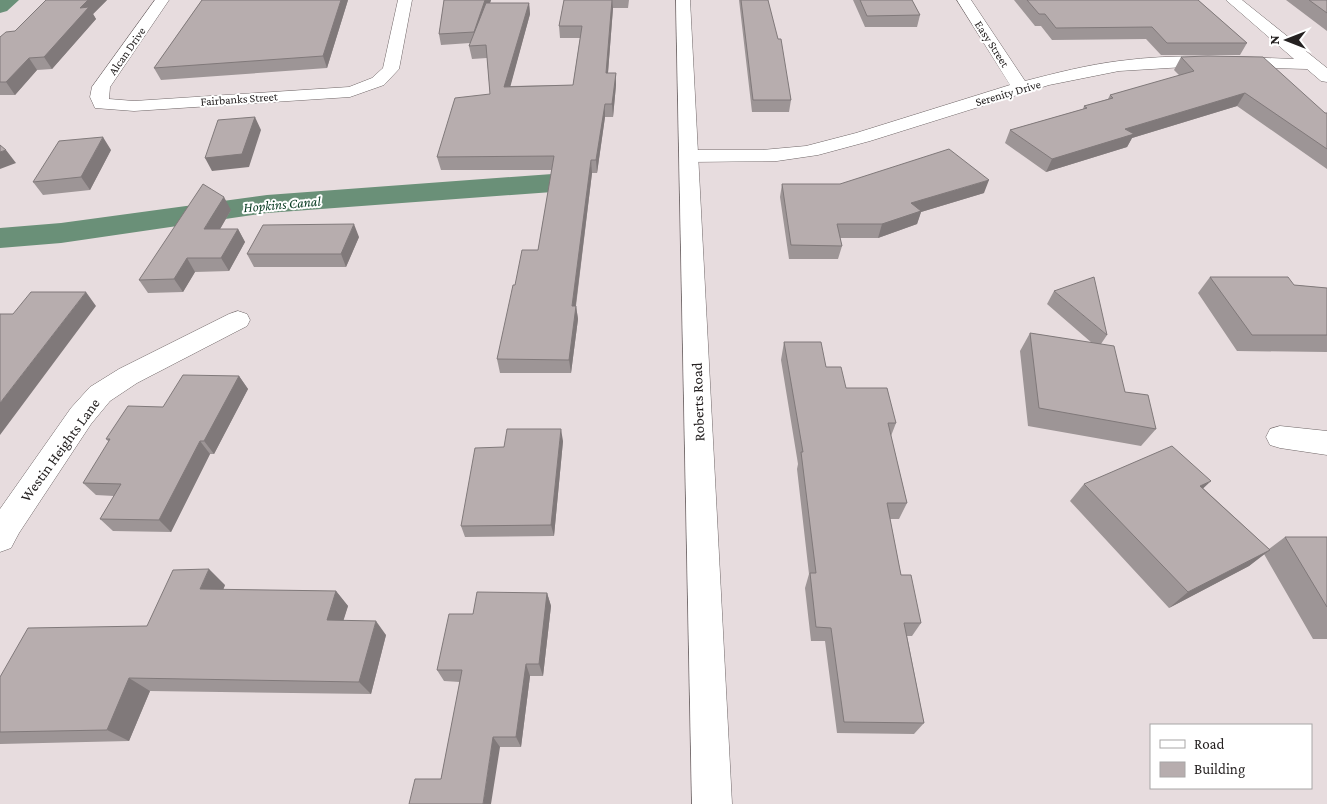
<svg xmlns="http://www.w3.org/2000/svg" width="1327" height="804" font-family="'Crimson Pro',serif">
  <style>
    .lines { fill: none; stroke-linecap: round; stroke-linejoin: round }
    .canal { fill: #6a9078; fill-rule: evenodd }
    .street-casing { stroke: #6f6667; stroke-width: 1 }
    .secondary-casing { stroke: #6f6667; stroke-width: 1 }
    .street { fill: #fff; fill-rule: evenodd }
    .secondary { fill: #fff; fill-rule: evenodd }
    .wall { fill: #9d9596 }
    .shaded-wall { fill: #80797a }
    .building { fill: #b7adae; stroke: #80797a }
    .labels { text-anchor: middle; stroke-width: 4; stroke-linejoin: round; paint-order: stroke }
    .far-street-label { font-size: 12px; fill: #252121; stroke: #fff }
    .far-water-label { font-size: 14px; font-style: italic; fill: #083b22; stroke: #fff }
    .street-label { font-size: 15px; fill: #252121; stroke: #fff }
  </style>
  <rect width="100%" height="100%" fill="#e7dcde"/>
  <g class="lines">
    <!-- canal -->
    <path class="canal" d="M0,0H19L7,11L0,13Z
      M566,173L576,176L580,182L576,188L566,191L267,213L61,243L0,248V228L61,223L267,195Z"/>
    <defs>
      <path id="street" d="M155,0H169L110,87L109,99L134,101L349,87L372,78L383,68L398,0H412L399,69L384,85L350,97L134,111L95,108L90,97L92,87Z
        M957,0H971L1025,81C1056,73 1087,65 1119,61C1177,53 1236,57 1294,59L1226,0H1242L1327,68V82L1321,81L1307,69L1201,66L1119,71L1049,85L870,141L818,155L777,161L689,162L682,160L679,156L682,152L689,150H762L806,146L856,133L1010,85Z
        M238,311L247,314L250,320L247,326L137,383L110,401L91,424L19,533L11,548L0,552V509L71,408L90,387L119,369L229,314Z
        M1280,426L1327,431V455L1280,448L1270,445L1266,437L1270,429Z"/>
      <path id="secondary" d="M676,0H690L732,804H692Z"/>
    </defs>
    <!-- street casing -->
    <use href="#street" class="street-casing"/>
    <!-- secondary casing -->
    <use href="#secondary" class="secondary-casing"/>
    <!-- street -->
    <use href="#street" class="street"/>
    <!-- secondary -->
    <use href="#secondary" class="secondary"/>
  </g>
  <!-- wall -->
  <path class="wall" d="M46,0H107L93,14L96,19L52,69L37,70L15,95H0V37L15,31Z
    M202,0H348L327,68L161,80L154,68Z
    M444,0H491L490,3H529L530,14L510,86L573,85L580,38H560L559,26L564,0H629L628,8H613L608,73H616V85L613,117H605L597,173H592L576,306L578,319L571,373H500L497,359L515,285L538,250L552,170H441L437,157L490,94L487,58L472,59L469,46L470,43L441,45L439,34Z
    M739,0H768L791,100L789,112H752Z
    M853,0H912L920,15L917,27H865Z
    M1014,0H1198L1247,43L1240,55H1161L1146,39L1052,40L1041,26H1035Z
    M1286,0H1327V31Z
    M1181,57L1325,113H1327V169L1237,106L1132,138L1127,147L1046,172L1005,143L1010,130L1083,109L1084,106L1108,99L1110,95L1180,76L1174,70Z
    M111,150L90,190L43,195L33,182Z
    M782,184L984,193L921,212L917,224L878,238H840L842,246L838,259H789L780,197Z
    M231,210L220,229H238L245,242L229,271L195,272L183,292L148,293L139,280Z
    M359,237L346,267H254L247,254Z
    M1210,277L1327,288V352L1237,351L1198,293Z
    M1054,291L1107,335L1101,344L1125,392L1156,429L1141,446L1028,426L1020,351L1030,333L1092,343L1047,304Z
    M784,342L826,367L846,388L896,423L891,436L907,503L899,519H890L901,575L921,623L912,636H907L924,723L914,734L837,733L825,641H811L805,588L809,574L797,469L798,464L781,360Z
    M239,376L248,389L214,454H210L171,532L113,531L100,519L114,496L96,495L83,483L109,442L106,439L163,407Z
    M563,441L554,536L465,537L461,526L504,447Z
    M1084,484L1203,488L1269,549L1285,537H1327V639H1313L1264,554L1249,566L1169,608L1070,501Z
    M225,585L223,590L336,591L348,606L343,620L386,635L371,694L150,691L129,741L0,744V677L147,626Z
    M547,593L551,606L543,676H530L521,747H500L441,779L460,682L444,681L437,670L473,614Z"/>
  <!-- shaded-wall -->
  <path class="shaded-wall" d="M88,0H107L93,14L96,19L52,69L44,57L80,8Z
    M341,0H348L327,68L323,56Z
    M485,0H491L476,43L474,32Z
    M612,0L613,8L607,85L606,73Z
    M529,3L530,14L507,99L504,87Z
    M29,58L37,70L15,95L6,82Z
    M616,73V85L613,117L612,104Z
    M1245,93L1237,106L1132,138L1127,147L1046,172L1052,159L1125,129Z
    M605,104V117L597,173L596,160Z
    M255,117L261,130L249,167L212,171L205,158Z
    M103,137L111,150L90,190L81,177Z
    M6,150L16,163L0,169V152Z
    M591,160L592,173L574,319L572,306Z
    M989,180L984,193L921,212L917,224L878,238L882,224L911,203Z
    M224,197L231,210L212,243L204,229Z
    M354,224L359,237L346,267L341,254Z
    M238,229L245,242L229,271L221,258Z
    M187,258L195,272L183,292L174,279Z
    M86,292L96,306L0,435V403Z
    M576,306L578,319L571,373L569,360Z
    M239,376L248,389L214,454L204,441Z
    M561,429L563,441L554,536L551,525Z
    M200,441L210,454L171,532L159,520Z
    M1211,481L1193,498L1200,486Z
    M1270,550L1249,566L1169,608L1188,592Z
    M209,569L225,585L217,605L200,589Z
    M336,591L348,606L339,635L327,620Z
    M547,593L551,606L543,676L539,664Z
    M376,621L386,635L371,694L359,682Z
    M526,664L530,676L521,747L516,737Z
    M129,678L150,691L129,741L107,730Z
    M493,737L500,747L491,804H483Z"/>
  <!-- building -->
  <path class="building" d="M46,0H88L80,8L89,7L44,57L29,58L6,82H0V37L6,32L15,31Z
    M202,0H341L323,56L154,68Z
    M444,0H485L474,32L439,34Z
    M564,0H612L606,73H616L612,104H605L596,160H591L572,306H576L569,360L497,359L513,285H515L522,250H538L554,156L437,157L455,98L490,94L486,45L469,46L486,3H529L504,87L573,85L582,26H559Z
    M741,0H768L778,39H781L791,100H753Z
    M860,0H912L920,15L867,16Z
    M1027,0H1198L1247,43H1167L1152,27L1056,28L1045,14H1039Z
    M1309,0H1327V13Z
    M1208,56L1263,57L1325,113H1327V149L1245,93L1125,129L1134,134L1052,159L1010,130L1087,108L1084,106L1113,98L1110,95L1194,71L1181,57Z
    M255,117L242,154L205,158L218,120Z
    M103,137L81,177L33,182L59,141Z
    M0,145L6,150L0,152Z
    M949,149L989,180L911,203L921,211L882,224H837L842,246L791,245L782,184H840Z
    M203,184L224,197L204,229H238L221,258H187L174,279L139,280Z
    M354,224L341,254H247L263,225Z
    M1094,277L1107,335L1054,291Z
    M1210,277H1288L1294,285L1327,288V335H1252Z
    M31,292H86L0,403V314H13Z
    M1030,333L1114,346L1125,392L1148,395L1156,429L1039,408Z
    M784,342H821L826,367H841L846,388H887L896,423H888L907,503H887L901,575H911L921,623H904L924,723L844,722L831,628L816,627L810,573H816L801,452H803Z
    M183,375L239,376L204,441H200L159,520L100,519L121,484L83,483L110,439H106L128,406L163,407Z
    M507,429H561L551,525L461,526L475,448L504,447Z
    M1172,446L1211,481L1200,486L1270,550L1188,592L1084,484Z
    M1285,537H1327V607Z
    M209,569L200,589L336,591L327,620L376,621L359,682L129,678L107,730L0,732V677L28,628L147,626L173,570Z
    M477,592L547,593L539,664H526L516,737H493L483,804H409L415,779H441L462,670H437L449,614H473Z"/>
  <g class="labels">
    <!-- far-street labels -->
    <g class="far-street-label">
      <text transform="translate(992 44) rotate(57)" y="4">Easy Street</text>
      <text transform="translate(127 51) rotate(-55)" y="4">Alcan Drive</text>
      <text transform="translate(1008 93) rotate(-16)" y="4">Serenity Drive</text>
      <text transform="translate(239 99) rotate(-4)" y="4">Fairbanks Street</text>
    </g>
    <!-- far-water labels -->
    <g class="far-water-label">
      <text transform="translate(282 204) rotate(-5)" y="5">Hopkins Canal</text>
    </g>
    <!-- street labels -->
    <g class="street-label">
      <text transform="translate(698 402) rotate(-92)" y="5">Roberts Road</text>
      <text transform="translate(60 450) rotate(-54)" y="5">Westin Heights Lane</text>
    </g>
  </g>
  <!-- legend -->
  <rect x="1150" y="724" width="162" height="65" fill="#ffffff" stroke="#a8a6a6"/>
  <rect x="1160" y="740" width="25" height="8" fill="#ffffff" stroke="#a8a6a6"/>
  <text x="1194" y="749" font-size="15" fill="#252121">Road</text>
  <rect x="1160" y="762" width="25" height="15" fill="#b7adae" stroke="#a8a6a6"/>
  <text x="1194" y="774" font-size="15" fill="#252121">Building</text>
  <!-- north arrow -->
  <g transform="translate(1287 40) rotate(270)" stroke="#ffffff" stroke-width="4" paint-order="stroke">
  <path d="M0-4L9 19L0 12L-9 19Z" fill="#252121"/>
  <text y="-8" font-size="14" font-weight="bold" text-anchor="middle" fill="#252121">N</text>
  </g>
</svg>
